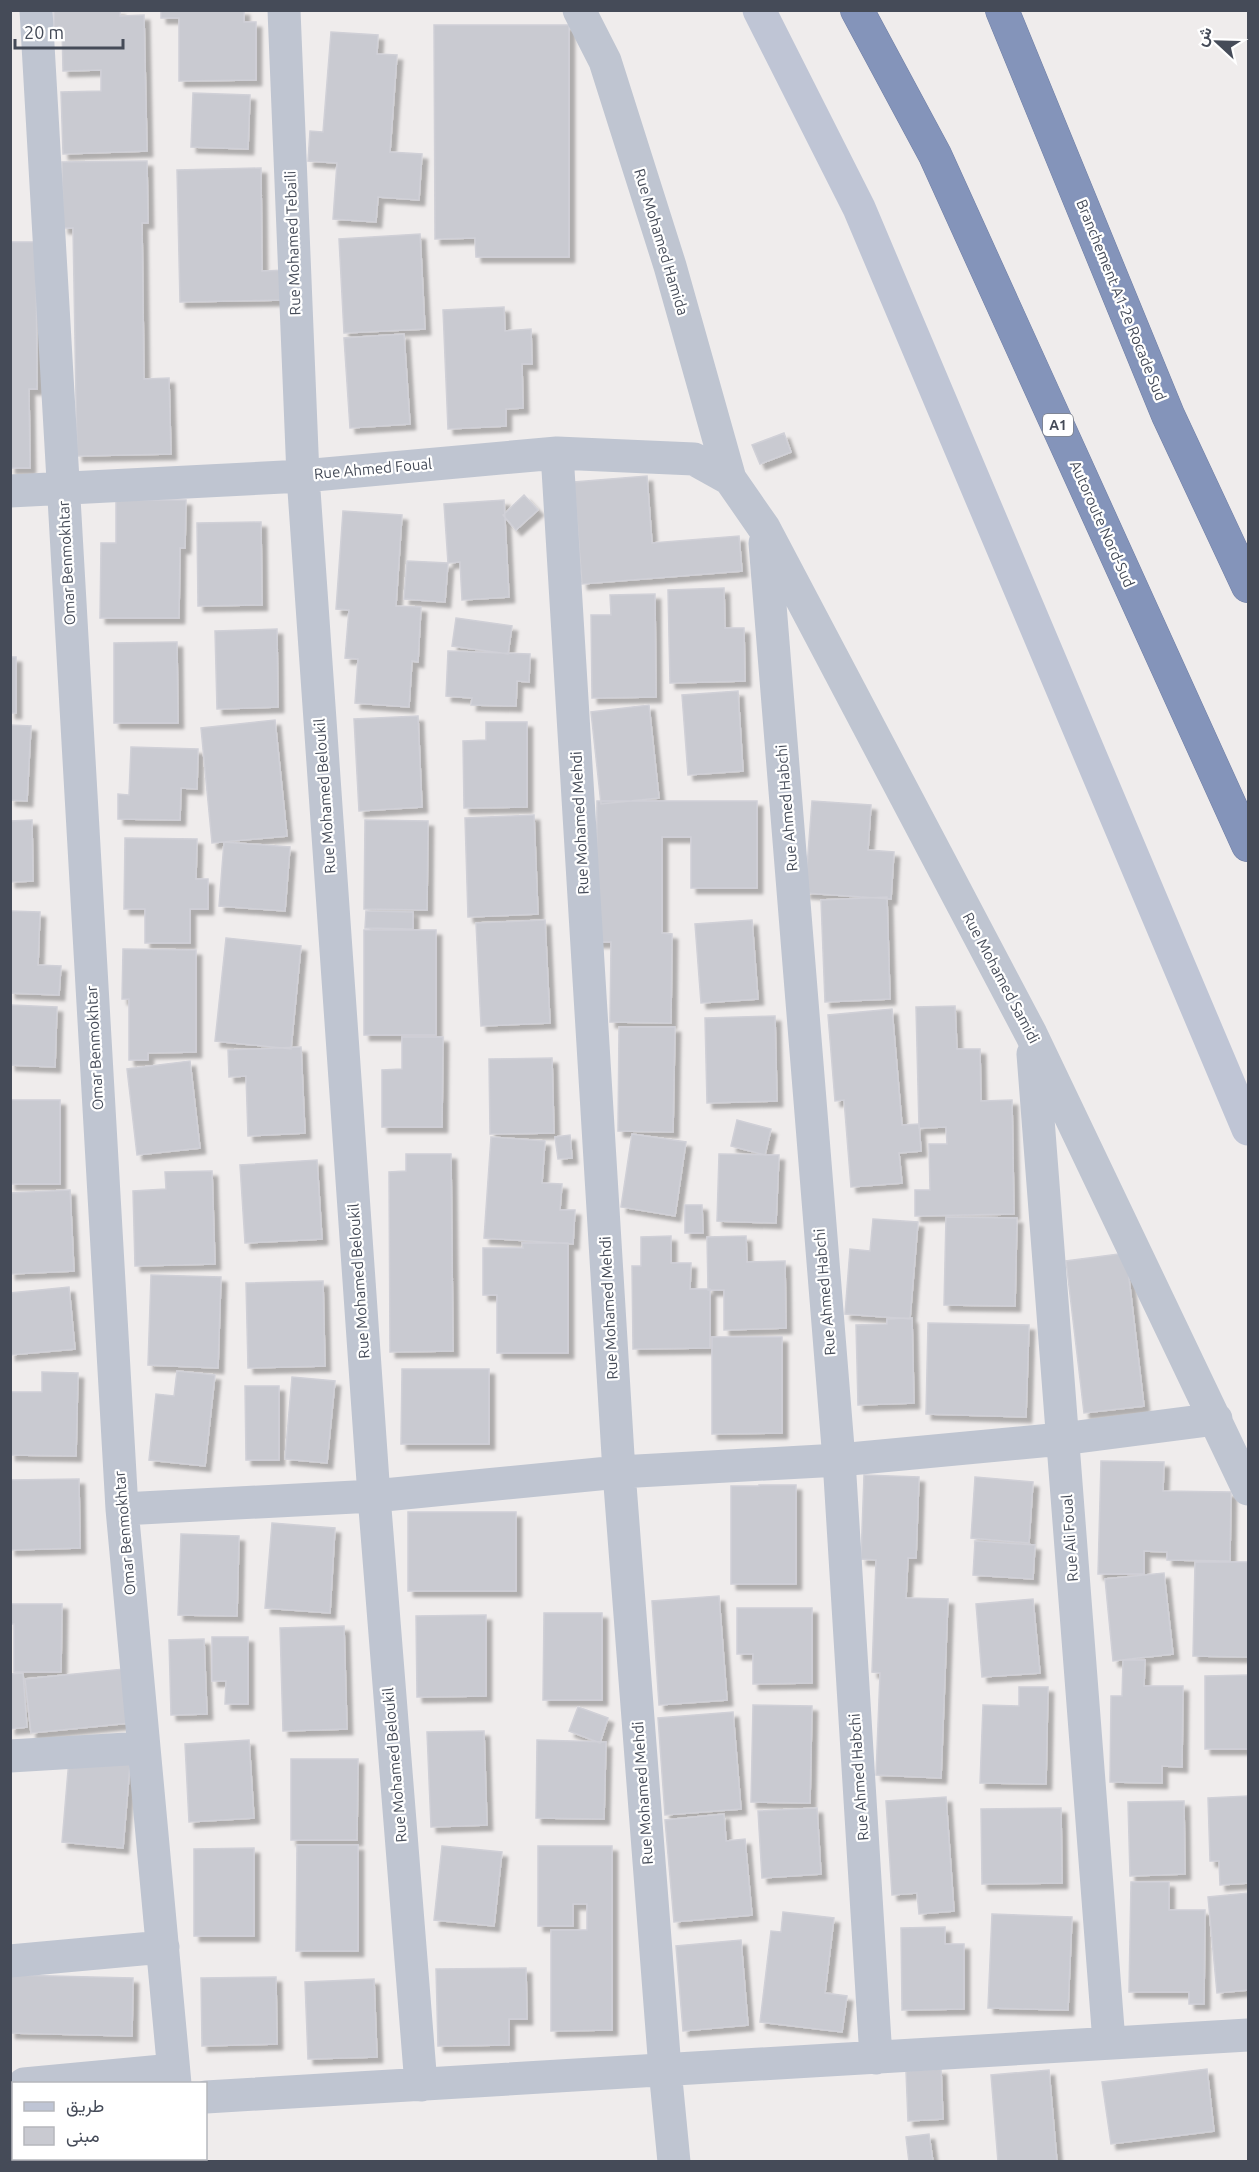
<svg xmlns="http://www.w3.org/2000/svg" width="1259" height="2172" font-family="Ubuntu,Vazirmatn,sans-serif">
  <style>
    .building { fill: #c9cad1; stroke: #d0d0d7; stroke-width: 1.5; filter: url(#shadow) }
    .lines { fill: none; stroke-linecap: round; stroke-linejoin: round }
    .motorway-casing { stroke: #707fa5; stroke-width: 34 }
    .minor { stroke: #bfc5d1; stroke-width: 33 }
    .secondary { stroke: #bfc5d5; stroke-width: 33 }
    .motorway { stroke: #8494ba; stroke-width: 33 }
    .labels { text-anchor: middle; stroke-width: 4.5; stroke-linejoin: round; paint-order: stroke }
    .shield { fill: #fff; stroke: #7d818a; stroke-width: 1.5 }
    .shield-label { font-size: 14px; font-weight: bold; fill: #454b58 }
    .street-label { font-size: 15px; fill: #454b58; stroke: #fff }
  </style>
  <defs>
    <filter id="shadow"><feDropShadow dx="5.5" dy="5.5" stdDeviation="1.5" flood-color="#0004"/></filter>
  </defs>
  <rect width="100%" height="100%" fill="#efecec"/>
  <!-- building -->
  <path class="building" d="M54,10H120V16L144,15L147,151L63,154L61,92L101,91V70L63,71L62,27H54Z
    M161,10H244V22H256V80L179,81V18H161Z
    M434,25H569V257H476L475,238L435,239Z
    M331,32L378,35L377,54L397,55L390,152L422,154L419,200L378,197L376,222L333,219L337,163L308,161L310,131L323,132Z
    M193,93L250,95L248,149L191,147Z
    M147,161L148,223H142L144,379L169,378L171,454L77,456L73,228H63L62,162Z
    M261,168L262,271L287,270L288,300L180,302L177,170Z
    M420,234L425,329L344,333L339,239Z
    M10,242H36L37,389H29L30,468H10Z
    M504,307L505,331L531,329L532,364H522L523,408L506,409V426L448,429L443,310Z
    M404,334L410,424L350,428L344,338Z
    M784,433L791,452L760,464L752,445Z
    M647,476L652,543L739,536L742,571L582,584L574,482Z
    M524,495L538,510L516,530L503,515Z
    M116,500H186L185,548H180L179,618H100L101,543H116Z
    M504,500L509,597L462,600L460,562L448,563L444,504Z
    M343,511L402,515L396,606L421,607L418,662L412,661L409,707L355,703L358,659L345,658L349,610L336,609Z
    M261,522L262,605L198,606L197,523Z
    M407,561L448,563L445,602L404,599Z
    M724,588L725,628H744L745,681L670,683L668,590Z
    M655,594L656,697L592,698L591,615H611L610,595Z
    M456,618L512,626L508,654L452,646Z
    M277,629L278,707L217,709L215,631Z
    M177,642L178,723H114V643Z
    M448,651L530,654L529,682L517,681L516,706L471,705L472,698L446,696Z
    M10,657H16V713H10Z
    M738,691L743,771L688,775L682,695Z
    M649,705L659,798L601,804L591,712Z
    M418,716L422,807L359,811L354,719Z
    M275,720L287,836L212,843L201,728Z
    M486,722H527V807L464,808L463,741L486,740Z
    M10,725L31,726L27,801L10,800Z
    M131,747L198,749L197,789L181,788L180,820L118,819V794L129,795Z
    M597,801H757V888H691V837H662V933L672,934L671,1023L610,1022L611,942H596Z
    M812,801L871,805L868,850L894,852L891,899L805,893Z
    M534,815L538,914L468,917L465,818Z
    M32,820L33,881L10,882V821Z
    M365,820L428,821L427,910L364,909Z
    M125,838L197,839L196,879H208V909H190V943H145V909H124Z
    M224,842L290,847L285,911L219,906Z
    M887,897L890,999L825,1002L821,900Z
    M10,911L40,912L38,965L61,966L59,995L10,993Z
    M366,911L413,912V929L365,928Z
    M545,920L550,1023L481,1026L476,923Z
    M752,920L758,999L701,1003L695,924Z
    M364,930H436V1035H364Z
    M226,938L301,946L291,1049L215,1041Z
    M123,949L196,950V1052L148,1053V1060H129V999H122Z
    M10,1005L57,1007L55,1067L10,1065Z
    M955,1006L957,1049H980L981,1101L1012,1100L1014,1214L915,1216V1190H930L929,1144H947L946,1127L919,1128L916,1007Z
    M892,1009L902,1125L919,1124L921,1151L899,1153L902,1183L851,1187L844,1100L835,1101L828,1015Z
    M775,1016L777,1101L707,1103L705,1018Z
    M619,1027H675L673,1132L618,1131Z
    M402,1037H443L442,1127H382V1070L402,1069Z
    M301,1047L305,1133L248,1136L246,1076L229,1077L228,1050Z
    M552,1058L554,1133L490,1134L489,1059Z
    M190,1061L200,1148L137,1155L127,1069Z
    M10,1100H60V1184H10Z
    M737,1120L771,1129L765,1155L731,1146Z
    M632,1134L686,1142L675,1216L621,1207Z
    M570,1135L572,1158L558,1159L555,1137Z
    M491,1137L545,1141L542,1183L562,1184L560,1210H575L573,1244L484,1238Z
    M406,1154H451L453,1351L390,1352L389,1172L406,1171Z
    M719,1154L779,1155L776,1223L717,1221Z
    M317,1160L322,1239L245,1243L240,1165Z
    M212,1171L215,1264L135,1266L133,1191L166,1189L165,1172Z
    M70,1190L74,1271L10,1274V1193Z
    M685,1205H702L703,1233H685Z
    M946,1217L1017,1218L1015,1306L944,1305Z
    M873,1219L918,1222L910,1319L845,1314L850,1249L870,1251Z
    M671,1236V1263H691L690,1289H710V1348L633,1349L632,1266H641V1237Z
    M746,1236L747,1262L785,1261L786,1328L724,1330V1290H708L707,1237Z
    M522,1243H568V1353H497V1295H483V1248H523Z
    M1126,1253L1144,1406L1084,1413L1066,1261Z
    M151,1275L221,1277L218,1368L148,1365Z
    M323,1281L325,1366L248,1368L246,1283Z
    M69,1287L75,1349L10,1355V1293Z
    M912,1318L914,1403L858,1405L856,1325L887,1324V1319Z
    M928,1323L1029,1325L1026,1417L926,1414Z
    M712,1337H782V1433L712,1434Z
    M402,1369H489V1444H401Z
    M177,1371L215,1375L205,1466L149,1460L156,1394L174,1396Z
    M42,1372L78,1373L76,1456L10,1455V1392H42Z
    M292,1377L335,1381L327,1463L285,1459Z
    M245,1386H279V1460H246Z
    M1101,1461L1164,1462L1163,1491L1231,1492L1230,1561L1167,1560V1552L1144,1551V1574H1098Z
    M864,1475L919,1477L916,1558H908L906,1598L948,1599L941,1778L876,1775L880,1673L872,1672L876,1560L861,1559Z
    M975,1477L1033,1482L1029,1543L971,1538Z
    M79,1479L80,1548L10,1550V1480Z
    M759,1485H796V1584H731V1486H759Z
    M408,1512H516V1591H408Z
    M272,1523L335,1528L330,1613L265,1608Z
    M181,1534L239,1536L237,1616L178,1615Z
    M975,1541L1035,1545L1033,1579L973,1575Z
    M1195,1562H1248V1657L1193,1656Z
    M1164,1573L1173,1654L1113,1661L1105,1579Z
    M719,1596L727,1700L659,1705L652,1601Z
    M1033,1599L1040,1673L982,1677L976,1604Z
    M10,1604H62L61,1672H14V1624H10Z
    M737,1608H812V1683L753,1684V1654H737Z
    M544,1613H602V1700H543Z
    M486,1615V1696L417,1697L416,1616Z
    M344,1626L347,1729L283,1731L280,1628Z
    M212,1637H248V1704H225L226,1681H212Z
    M204,1639L207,1714L171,1715L169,1640Z
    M1123,1660H1145L1144,1686H1183L1182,1767L1162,1766V1783L1110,1782L1111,1696H1122Z
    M124,1669L130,1723L31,1733L25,1679Z
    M23,1673L27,1727L10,1729V1674Z
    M1248,1675V1749H1205V1676Z
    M1019,1687H1048L1046,1784L980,1783L983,1705L1019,1706Z
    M753,1705L812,1706L810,1803L751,1802Z
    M578,1707L608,1718L600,1743L569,1731Z
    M733,1712L741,1809L665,1815L658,1718Z
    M484,1731L487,1825L431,1827L427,1732Z
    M249,1740L254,1818L189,1822L185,1744Z
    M537,1740L606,1742L604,1819L536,1818Z
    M69,1759L130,1764L123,1848L62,1842Z
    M291,1759H358L357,1840H291Z
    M1248,1796V1883L1220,1885L1219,1861H1210L1208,1798Z
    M946,1797L954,1911L919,1914L917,1893L892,1895L886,1801Z
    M1184,1801L1185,1874L1130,1876L1128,1802Z
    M817,1808L821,1874L762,1878L758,1811Z
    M1061,1808L1062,1883L982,1884L981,1809Z
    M724,1814L726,1841L745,1839L752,1915L674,1922L665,1820Z
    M297,1845H358V1951H296Z
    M442,1846L502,1852L494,1926L434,1920Z
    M538,1846H612V2030L551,2031V1930H587V1904H573V1926H538Z
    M254,1848V1936H194V1849Z
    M1131,1882H1169V1910H1205L1204,2004H1189V1992H1129Z
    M1248,1893V1990L1217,1993L1208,1897Z
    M783,1912L834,1918L825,1993L847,1996L842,2032L760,2022L771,1931L781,1932Z
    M992,1914L1072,1917L1068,2010L988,2008Z
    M945,1927V1944H964V2009L902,2010L901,1928Z
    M741,1940L748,2025L683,2031L676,1946Z
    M526,1968L527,2019H509V2045L438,2046L436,1969Z
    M10,1975L133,1978L132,2036L10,2033Z
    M276,1977L277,2044L202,2046L201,1978Z
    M374,1979L377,2057L308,2059L305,1982Z
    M941,2069L943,2119L908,2121L906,2071Z
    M1207,2069L1214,2131L1111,2144L1102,2082Z
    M1049,2070L1057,2162H998L991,2075Z
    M929,2134L933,2162H909L906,2137Z"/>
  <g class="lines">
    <defs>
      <path id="motorway" d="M857,10L935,155L1248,845
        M1002,10L1168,415L1248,586"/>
    </defs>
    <!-- motorway casing -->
    <use href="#motorway" class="motorway-casing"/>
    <!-- minor -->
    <path class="minor" d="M36,10L122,1509L175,2084
      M284,10L303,476L374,1496L421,2085
      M579,10L605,61L670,266L730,479L764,528L1031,1034L1248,1489
      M557,453L619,1472L665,2069L674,2162
      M10,491L303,476L557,453L694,459L730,479
      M765,543L839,1460L876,2058
      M1033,1054L1109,2042
      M122,1509L374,1496L619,1472L839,1460L1062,1439L1216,1419
      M10,1756L144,1748
      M10,1961L163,1947
      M24,2084L173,2070
      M206,2097L1248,2035
      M182,2158V2162"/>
    <!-- secondary -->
    <path class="secondary" d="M759,10L859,208L1248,1129"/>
    <!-- motorway -->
    <use href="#motorway" class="motorway"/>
  </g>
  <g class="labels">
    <!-- shield labels -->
    <rect class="shield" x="1043" y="414" width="30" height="22" rx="4.5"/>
    <g class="shield-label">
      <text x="1058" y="430">A1</text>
    </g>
    <!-- street labels -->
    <g class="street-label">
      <text transform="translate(661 242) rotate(73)" y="5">Rue Mohamed Hamida</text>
      <text transform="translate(293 243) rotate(-92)" y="5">Rue Mohamed Tebaili</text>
      <text transform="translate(1121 300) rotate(68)" y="5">Branchement A1-2e Rocade Sud</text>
      <text transform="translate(373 469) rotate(-5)" y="5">Rue Ahmed Foual</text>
      <text transform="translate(1102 524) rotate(66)" y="5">Autoroute Nord-Sud</text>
      <text transform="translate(67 563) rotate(-93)" y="5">Omar Benmokhtar</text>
      <text transform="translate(325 796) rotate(-94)" y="5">Rue Mohamed Beloukil</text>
      <text transform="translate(787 808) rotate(-95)" y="5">Rue Ahmed Habchi</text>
      <text transform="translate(580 823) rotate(-93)" y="5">Rue Mohamed Mehdi</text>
      <text transform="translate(1001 978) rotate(62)" y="5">Rue Mohamed Samidi</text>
      <text transform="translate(95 1048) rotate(-93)" y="5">Omar Benmokhtar</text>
      <text transform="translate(359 1281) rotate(-94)" y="5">Rue Mohamed Beloukil</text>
      <text transform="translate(825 1292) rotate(-95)" y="5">Rue Ahmed Habchi</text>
      <text transform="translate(609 1308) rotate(-93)" y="5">Rue Mohamed Mehdi</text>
      <text transform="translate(125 1533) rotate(-95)" y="5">Omar Benmokhtar</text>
      <text transform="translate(1070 1538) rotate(-94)" y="5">Rue Ali Foual</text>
      <text transform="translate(395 1765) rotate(-95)" y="5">Rue Mohamed Beloukil</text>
      <text transform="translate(859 1777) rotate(-94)" y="5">Rue Ahmed Habchi</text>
      <text transform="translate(643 1793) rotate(-94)" y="5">Rue Mohamed Mehdi</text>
    </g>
  </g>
  <!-- border -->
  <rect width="1259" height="2172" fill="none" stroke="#454b58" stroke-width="24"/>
  <!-- legend -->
  <rect x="12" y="2082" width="195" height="78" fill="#ffffff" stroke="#b5b7bc" stroke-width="1.5"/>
  <rect x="24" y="2102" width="30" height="9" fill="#bfc5d5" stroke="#b5b7bc" stroke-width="1.5"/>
  <text x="66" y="2112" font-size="18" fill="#454b58">طريق</text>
  <rect x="24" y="2127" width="30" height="18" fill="#c9cad1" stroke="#b5b7bc" stroke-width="1.5"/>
  <text x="66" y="2142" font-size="18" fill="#454b58">مبنى</text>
  <!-- north arrow -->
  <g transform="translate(1217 42) rotate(292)" stroke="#ffffff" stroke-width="4.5" paint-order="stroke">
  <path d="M0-4.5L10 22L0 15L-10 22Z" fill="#454b58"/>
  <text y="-9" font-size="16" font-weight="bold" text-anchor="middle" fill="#454b58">ش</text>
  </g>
  <!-- scale -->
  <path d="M15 39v9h108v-9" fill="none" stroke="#454b58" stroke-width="3"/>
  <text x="24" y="39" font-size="18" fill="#454b58" stroke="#ffffff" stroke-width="4.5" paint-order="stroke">20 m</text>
</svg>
